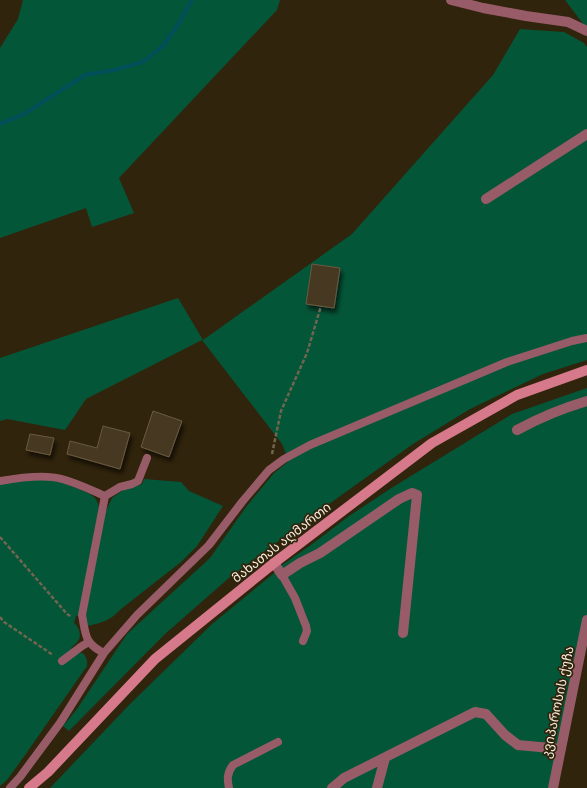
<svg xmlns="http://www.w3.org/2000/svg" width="587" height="788" font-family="Cabin,'Noto Sans Georgian',sans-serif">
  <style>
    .green { fill: #045638 }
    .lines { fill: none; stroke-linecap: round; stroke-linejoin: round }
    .stream { stroke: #014f59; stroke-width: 4 }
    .building { fill: #473921; stroke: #695a42; filter: url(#shadow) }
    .path { stroke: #716550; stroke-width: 2.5; stroke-dasharray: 4 2; stroke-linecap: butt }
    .service { stroke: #975c67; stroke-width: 8 }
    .minor { stroke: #975c67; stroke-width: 10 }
    .secondary { stroke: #d6798b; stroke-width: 10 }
    .labels { text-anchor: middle; stroke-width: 3.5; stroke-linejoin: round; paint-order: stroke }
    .street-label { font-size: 13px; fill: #f7eee0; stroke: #31240c }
  </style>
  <defs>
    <filter id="shadow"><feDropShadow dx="2.5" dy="4.5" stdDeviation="2" flood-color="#0009"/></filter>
  </defs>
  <rect width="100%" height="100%" fill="#31240c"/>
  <!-- green -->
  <path class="green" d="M23,0H280L277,10L119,178L134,213L92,227L86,208L0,238V48L18,19Z
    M565,0H587V29Z
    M520,29L564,32L584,43L587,47V360L543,374L470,409L413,444L315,514L230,577L165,634L69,731L63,726L77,709L127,634L210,558L246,507L274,473L289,461L282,444L202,340L86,399L65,430L7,419L0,421V358L178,298L203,340L352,234L493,75Z
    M587,388V620L553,788H50L129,705L212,624L273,574L282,565L311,545L349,516L393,487L512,414Z
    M49,479C60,482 86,490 94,497C97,500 99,505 99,509L79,615L76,616L74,623C79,627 82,635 78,641C77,643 73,646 71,648L75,654L79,652L84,654L87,660V666L23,758L7,780L0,786V483Z
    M144,479L181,482L189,491L223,506L197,546L181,562L121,609C109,621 104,622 88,626L86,622V615L103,517L112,498L123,490L142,484Z"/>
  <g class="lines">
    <!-- stream -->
    <path class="stream" d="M0,124L24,114L85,75L114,70L143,62L163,46L179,23L192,0"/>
  </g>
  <!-- building -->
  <path class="building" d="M312,264L340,268L334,308L306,304Z
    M153,411L182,421L169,457L141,447Z
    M103,426L130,433L120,469L67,454L70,441L97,448Z
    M30,434L54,438L50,455L26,450Z"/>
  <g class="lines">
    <!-- path -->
    <path class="path" d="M272,454L281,411L307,353L321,306
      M0,537L67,614L72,617
      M0,617L4,622L53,655"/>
    <!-- service -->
    <path class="service" d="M0,481C17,478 45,474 62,479C77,483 91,490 105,496L120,487L132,484L138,481L147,458
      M282,575L295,598L306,626L307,631L303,641
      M104,653C84,643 86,635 82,615L105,496
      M62,661L82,646L89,642
      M10,788L20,777L60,723L104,653L137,615L209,545L242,502L269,470L284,459L310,445L507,362L572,341L587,338
      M229,788C227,779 227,773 233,765L278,742"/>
    <!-- minor -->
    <path class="minor" d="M451,0L483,8L526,16L568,22L587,31
      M486,199L587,134
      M517,430C539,418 563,408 587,401
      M274,563L282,575L300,563L320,553L399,499L412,493L417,495L403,633
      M332,788L344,778L475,712L486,714L505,735L518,745L561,749
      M377,788L385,758
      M553,788L587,620"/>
    <!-- secondary -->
    <path class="secondary" d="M29,788L48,772L155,659L274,563L432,443L517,395L587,370"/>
  </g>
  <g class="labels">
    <!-- street labels -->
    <g class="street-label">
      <text transform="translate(281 542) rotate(-38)" y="5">მახათას აღმართი</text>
      <text transform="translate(557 702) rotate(-78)" y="5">კვიპაროსის ქუჩა</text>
    </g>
  </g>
</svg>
